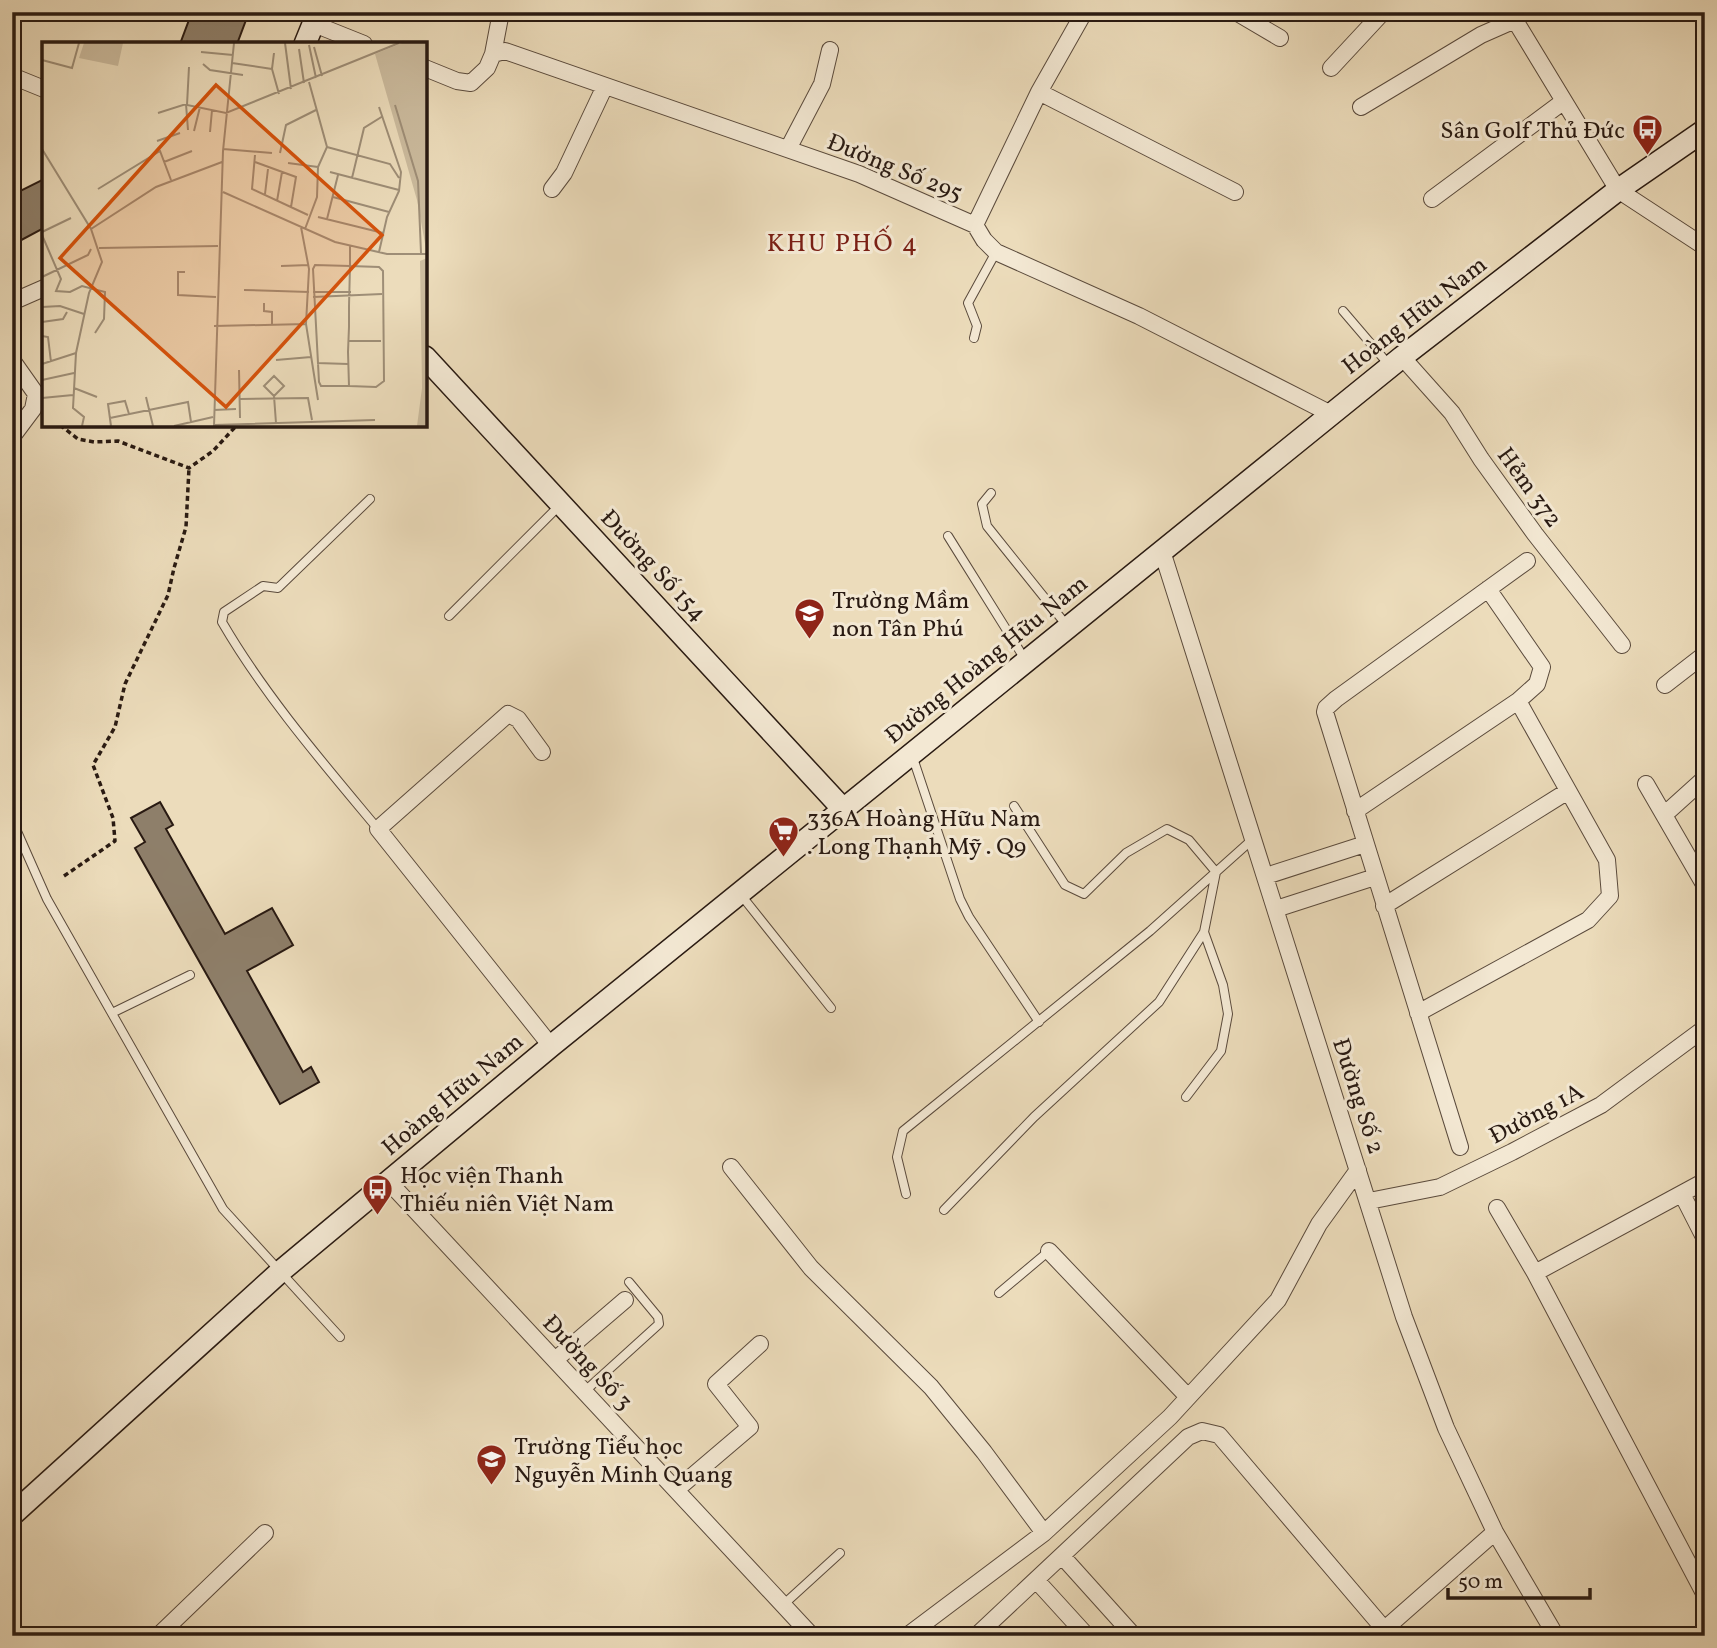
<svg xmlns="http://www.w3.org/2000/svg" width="1717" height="1648" font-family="Vollkorn,serif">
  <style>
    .building { fill: #8e7f6a; stroke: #291a12; stroke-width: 2 }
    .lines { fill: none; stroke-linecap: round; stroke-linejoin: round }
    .lane-casing { stroke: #5a4a3c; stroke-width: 10 }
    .street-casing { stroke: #5a4a3c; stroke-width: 18 }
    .secondary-casing { stroke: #291a12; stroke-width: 24 }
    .path { stroke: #291a12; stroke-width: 3.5; stroke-dasharray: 5 3.5; stroke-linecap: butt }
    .lane { stroke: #f3e8d3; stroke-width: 8 }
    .street { stroke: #f3e8d3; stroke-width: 16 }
    .secondary { stroke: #f3e8d3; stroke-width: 21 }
    .labels { text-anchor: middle; stroke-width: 6; stroke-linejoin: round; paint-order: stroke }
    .poi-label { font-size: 24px; fill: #291a12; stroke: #f3e8d3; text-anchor: start }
    .street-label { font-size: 24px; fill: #291a12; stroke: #f3e8d3 }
    .neighbourhood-label { font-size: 26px; letter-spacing: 2px; fill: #7a1f14; stroke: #f3e8d3 }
    .inset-road { fill: none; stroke: #9e8e77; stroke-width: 2 }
    .view { fill: #d5530d; fill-opacity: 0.15; stroke: #d5530d; stroke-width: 3.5 }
    .inset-edge { fill: none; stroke: #291a12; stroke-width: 3.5 }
  </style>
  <rect width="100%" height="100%" fill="#ecdcbb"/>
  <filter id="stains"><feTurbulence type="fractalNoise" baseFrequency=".00286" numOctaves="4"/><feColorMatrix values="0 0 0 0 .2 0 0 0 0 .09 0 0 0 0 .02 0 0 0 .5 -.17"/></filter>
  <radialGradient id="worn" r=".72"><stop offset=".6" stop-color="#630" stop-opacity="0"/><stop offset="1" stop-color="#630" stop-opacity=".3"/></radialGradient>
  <!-- building -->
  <path class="building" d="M192,12H249L237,44H180Z
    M44,179V228L12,245V195Z
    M160,802L173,825L166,829L225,934L272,908L293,945L247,971L303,1072L311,1067L319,1082L280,1104L135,848L145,842L131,818Z"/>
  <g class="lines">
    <defs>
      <path id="lane" d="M1343,311L1390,366
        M974,338L977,326L968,303L996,252
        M991,493L982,504L987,526L1068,627
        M370,499L278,588L263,586L224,612L222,622C265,696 323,763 378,829
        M948,536L1026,661
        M449,616L559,506
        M912,755L960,899L969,917L1039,1022
        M12,820L47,899L223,1209L340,1337
        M741,895L831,1008
        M112,1013L190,975
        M1186,1097L1221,1051L1228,1014L1223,985L1204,932
        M906,1194L897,1157L903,1131L1150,931L1254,838
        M944,1210L1034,1117L1159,1002L1204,932L1216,872L1189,840L1167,829L1126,853L1084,894L1065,885L1014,806
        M999,1293L1049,1251
        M584,1392L659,1324L658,1317L629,1282
        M783,1605L840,1553"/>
      <path id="street" d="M1236,12L1280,38
        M1510,12L1618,190L1705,247
        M314,24L364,44
        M493,54L501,12
        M425,68L457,81L471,83L487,68L493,54L505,51L859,174L975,225L984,240L996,252L1139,316L1331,414
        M1331,68L1383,12
        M12,76L44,89
        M1039,92L1235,192
        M1361,107L1481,35L1515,20
        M788,149L822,84L830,50
        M552,189L564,173L605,86
        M1432,199L1564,101
        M975,225L1039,92L1082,16L1068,12
        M12,302L44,288
        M1402,357L1452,413L1481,459L1535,534L1622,645
        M12,360L36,394L33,409L12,437
        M1162,551L1404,1317L1446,1428L1495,1532L1556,1636
        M1665,685L1705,654
        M542,752L518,719L508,714L378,829L551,1046
        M1646,784L1705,886
        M1355,811L1518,701L1537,684L1542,667L1488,589
        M1664,815L1705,778
        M1266,876L1365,844
        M1384,906L1568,791
        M1276,909L1375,877
        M1418,1013L1588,920L1610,896L1607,860L1518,701
        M1460,1147L1325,712L1326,708L1336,699L1527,561
        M731,1167L811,1268L931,1387L984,1452L1044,1533
        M388,1181L812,1636
        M1682,1194L1705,1239
        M1369,1201L1440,1187L1512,1152L1601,1105L1705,1028
        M1497,1208L1535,1273L1705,1595
        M1049,1251L1188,1397
        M1535,1273L1705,1181
        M555,1360L625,1300
        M676,1490L750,1427L716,1384L760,1344
        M1062,1556L1134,1636
        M1036,1580L1087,1636
        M1378,1635L1495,1532
        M158,1636L265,1533
        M907,1636L1044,1533L1170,1417L1278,1300L1319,1224L1358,1170
        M976,1636L1188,1437L1202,1431L1219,1435L1390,1636"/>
      <path id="secondary" d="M305,44L318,12
        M425,357L843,809
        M12,1515L281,1271L551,1046L1402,357L1618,190L1705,130"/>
    </defs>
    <!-- lane casing -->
    <use href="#lane" class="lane-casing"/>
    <!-- street casing -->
    <use href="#street" class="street-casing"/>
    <!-- secondary casing -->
    <use href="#secondary" class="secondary-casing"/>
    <!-- path -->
    <path class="path" d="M60,425L78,439L94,442L118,441L189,468L213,451L237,425
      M64,876L115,841L113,818L93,765L115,727L125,684L168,595L174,568L186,527L189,468"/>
    <!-- lane -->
    <use href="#lane" class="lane"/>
    <!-- street -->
    <use href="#street" class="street"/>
    <!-- secondary -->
    <use href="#secondary" class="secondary"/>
  </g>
  <!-- icons -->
  <defs>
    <symbol id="bus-pin" viewBox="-11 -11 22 30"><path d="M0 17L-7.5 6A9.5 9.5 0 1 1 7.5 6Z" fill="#8f2418" stroke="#f3e8d3"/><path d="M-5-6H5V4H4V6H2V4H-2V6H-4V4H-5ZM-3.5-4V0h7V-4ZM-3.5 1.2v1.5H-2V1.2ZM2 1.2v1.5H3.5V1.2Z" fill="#fff"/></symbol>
    <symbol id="school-pin" viewBox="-11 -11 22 30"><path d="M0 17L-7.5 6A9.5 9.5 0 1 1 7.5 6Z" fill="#8f2418" stroke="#f3e8d3"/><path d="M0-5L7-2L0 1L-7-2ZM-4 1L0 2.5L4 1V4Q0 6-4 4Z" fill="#fff"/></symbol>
    <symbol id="supermarket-pin" viewBox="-11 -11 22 30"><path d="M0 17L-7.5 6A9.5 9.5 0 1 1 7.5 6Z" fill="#8f2418" stroke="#f3e8d3"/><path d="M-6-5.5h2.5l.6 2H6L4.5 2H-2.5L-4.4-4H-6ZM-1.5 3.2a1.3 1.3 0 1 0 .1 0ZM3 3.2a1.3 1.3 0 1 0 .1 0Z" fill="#fff"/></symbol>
  </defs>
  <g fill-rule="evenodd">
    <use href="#bus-pin" x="1630" y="112" width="35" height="47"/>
    <use href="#school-pin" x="792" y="596" width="35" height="47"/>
    <use href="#supermarket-pin" x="766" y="814" width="35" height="47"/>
    <use href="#bus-pin" x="360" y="1172" width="35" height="47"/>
    <use href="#school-pin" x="474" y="1442" width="35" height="47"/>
  </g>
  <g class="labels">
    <!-- poi labels -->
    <g class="poi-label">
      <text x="1625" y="138" text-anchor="end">Sân Golf Thủ Đức</text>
      <text x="832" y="608">Trường Mầm<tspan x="832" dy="28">non Tân Phú</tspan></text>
      <text x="807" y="826">336A Hoàng Hữu Nam<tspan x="807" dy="28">. Long Thạnh Mỹ . Q9</tspan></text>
      <text x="400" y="1183">Học viện Thanh<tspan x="400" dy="28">Thiếu niên Việt Nam</tspan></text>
      <text x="514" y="1454">Trường Tiểu học<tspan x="514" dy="28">Nguyễn Minh Quang</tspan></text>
    </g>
    <!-- street labels -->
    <g class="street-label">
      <text transform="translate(895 167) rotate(22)" y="8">Đường Số 295</text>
      <text transform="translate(1414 315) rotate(-38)" y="8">Hoàng Hữu Nam</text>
      <text transform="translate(1530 487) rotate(54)" y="8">Hẻm 372</text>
      <text transform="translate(654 565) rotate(47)" y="8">Đường Số 154</text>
      <text transform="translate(986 659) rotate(-39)" y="8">Đường Hoàng Hữu Nam</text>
      <text transform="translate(452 1094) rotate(-40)" y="8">Hoàng Hữu Nam</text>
      <text transform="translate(1359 1096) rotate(72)" y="8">Đường Số 2</text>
      <text transform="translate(1536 1113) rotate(-28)" y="8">Đường 1A</text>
      <text transform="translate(588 1362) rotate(47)" y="8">Đường Số 3</text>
    </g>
    <!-- neighbourhood labels -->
    <g class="neighbourhood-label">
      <text x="843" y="251">KHU PHỐ 4</text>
    </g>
  </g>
  <!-- overview -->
  <g transform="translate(42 42)">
    <rect width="385" height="385" fill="#ecdcbb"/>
    <path d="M42,1H81L76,24L37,16ZM360,1H385V212L375,158L333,12ZM385,216V384H375L380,346L378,219Z" fill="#cbbb9e"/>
    <path class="inset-road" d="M243,1L249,47M267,3L274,36M272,5L280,34M257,7L262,41M159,10L191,13M232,11L230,27L237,52M0,18L30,26L37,1M190,21L230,27M161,22L168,28L201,33M147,25L145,63L184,71L357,1M353,63L376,139L379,211M116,71L144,62L146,88M152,89L158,65M168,90L170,68M115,99L138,91M285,105L348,122L357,136M0,107L49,187L60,220L47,251L34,311L31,366L42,375L40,384M181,107L230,111M238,111L244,83L274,68M213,113L210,147L266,173M122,120L150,109M213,120L254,135L249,165M246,121L276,125M288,130L357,148M310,136L322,86L341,74M56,147L118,109L129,138M181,150L293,200L345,212H385M223,152L226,127M291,155L347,170M235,159L240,130M276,175L341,191M285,177L296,133M259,185L267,227L264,282L276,358M49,187L114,145L180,120M263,187L275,155L276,125L285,105L267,40M0,190L29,176M0,193L19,237L14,249L28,250L40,244L63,250L62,277L53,291M57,206L176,204M337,210L345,175L357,149L359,130L337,65M239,224L267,223M143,230H136V253L174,255M0,235L46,213L49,207M202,248L267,250M271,250H309M271,255L340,252M222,261V269L230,270V283M0,265L18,264L42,272M0,280L21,277L25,270M172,284L264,282M0,294L6,295L9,320M306,299H339M234,318L269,315M275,321L306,322M0,322L34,311M197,328L198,376M0,338L32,331M307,344L334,345L342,339L341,229L337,225L308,224L273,223L271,227L277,340L279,344H307L306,310L307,285V264L308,224V204M32,346L55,355M232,354L242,344L232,334L222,344L232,354L234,381M104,355L111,384M0,356L31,353M198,357L266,356L270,378M172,368L194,367M68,376L146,360L149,380M172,383L333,378M69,384L66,362L83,359L87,372M132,384L171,375M172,384L181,109L192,1"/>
    <path class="view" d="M174,43L340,193L184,365L18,216Z"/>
    <rect width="385" height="385" class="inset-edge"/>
  </g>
  <!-- margin -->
  <rect width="1717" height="1648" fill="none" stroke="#ecdcbb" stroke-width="42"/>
  <rect x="14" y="14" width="1689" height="1620" fill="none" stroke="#291a12" stroke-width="3.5"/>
  <rect x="21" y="21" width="1675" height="1606" fill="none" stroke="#291a12" stroke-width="2"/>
  <!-- scale -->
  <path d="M1448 1588v10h142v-10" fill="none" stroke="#291a12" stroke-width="3.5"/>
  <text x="1458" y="1588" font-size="21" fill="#291a12" stroke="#f3e8d3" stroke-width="5" paint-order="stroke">50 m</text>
  <rect width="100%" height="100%" filter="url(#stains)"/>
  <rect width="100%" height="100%" fill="url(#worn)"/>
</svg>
